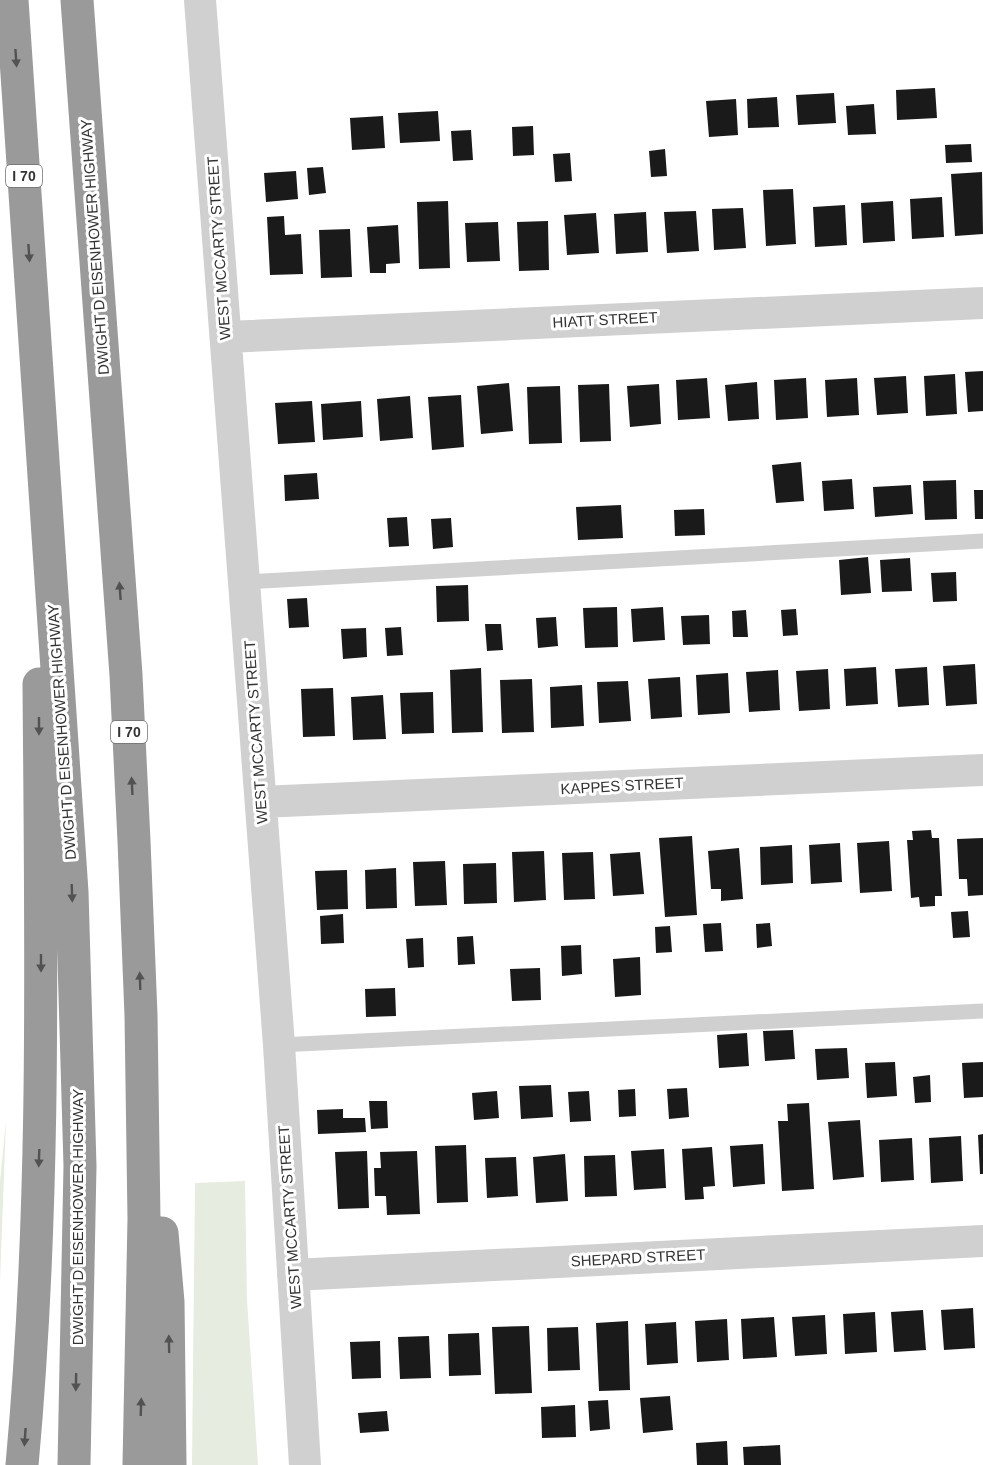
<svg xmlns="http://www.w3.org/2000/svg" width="983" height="1465" font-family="Arial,sans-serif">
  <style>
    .green { fill: #e6ecdf }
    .building { fill: #1a1a1a }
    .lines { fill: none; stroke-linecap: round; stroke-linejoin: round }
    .lane { stroke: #d0d0d0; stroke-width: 15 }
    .street { stroke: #d0d0d0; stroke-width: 32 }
    .highway { stroke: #9a9a9a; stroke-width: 33 }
    .oneway { fill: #525252 }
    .labels { text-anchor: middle; stroke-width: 6; stroke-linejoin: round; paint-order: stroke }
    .shield { fill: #fff; stroke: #707070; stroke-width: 1.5 }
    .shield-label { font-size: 14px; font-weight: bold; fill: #333 }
    .street-label { font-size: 15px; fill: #333; stroke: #fff }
  </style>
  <rect width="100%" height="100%" fill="#fff"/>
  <!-- green -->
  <path class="green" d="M6,1120L0,1282V1182Z
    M245,1181L247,1300L258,1465H192L195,1183Z"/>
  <!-- building -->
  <path class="building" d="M935,88L937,118L897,120L896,90Z
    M834,93L836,123L798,125L796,95Z
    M777,97L779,127L748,128L747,99Z
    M736,99L738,135L709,137L706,101Z
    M874,104L876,134L848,135L846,106Z
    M438,111L440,141L400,143L398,113Z
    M383,116L385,148L352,150L350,118Z
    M533,126L534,155L513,156L512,127Z
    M471,130L473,160L453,161L451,131Z
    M971,144L972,162L946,163L945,145Z
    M665,149L667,176L651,177L649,151Z
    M570,153L572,181L555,182L553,154Z
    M323,167L326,193L309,195L307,168Z
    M296,171L298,199L266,202L264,173Z
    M982,172L983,234L955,236L951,174Z
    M793,189L796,244L766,246L763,190Z
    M942,197L944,237L912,239L910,199Z
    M448,201L450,268L419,269L417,202Z
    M893,201L895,241L863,243L861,203Z
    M845,205L847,245L815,247L813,207Z
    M743,208L746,248L714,250L712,209Z
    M696,211L699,251L667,253L664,212Z
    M646,212L648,252L616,254L614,214Z
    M596,213L599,253L567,255L564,215Z
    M284,216L285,235L301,234L303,274L270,275L267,217Z
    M548,221L549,270L519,271L517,222Z
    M498,222L500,261L467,262L465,223Z
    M398,225L400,263L386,264V273H370L367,227Z
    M350,229L352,277L321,278L319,230Z
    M983,371V411L968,412L965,372Z
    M955,374L957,414L926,416L924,376Z
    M906,376L908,413L877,415L874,378Z
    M707,378L710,418L678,420L676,380Z
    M806,378L808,418L776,420L774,380Z
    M857,378L859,415L827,417L825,380Z
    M757,382L759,419L728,421L725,385Z
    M509,383L513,431L481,434L477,386Z
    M609,384L611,441L580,442L578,385Z
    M659,384L661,424L630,427L627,386Z
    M560,386L562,443L529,444L527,387Z
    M461,395L464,447L432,450L428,397Z
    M410,396L413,438L380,441L377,399Z
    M312,401L315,442L278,444L275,403Z
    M361,401L363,437L323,440L321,404Z
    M801,462L804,501L776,503L772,465Z
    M317,473L319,499L285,501L284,475Z
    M852,479L854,509L824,511L822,481Z
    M956,480L957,519L925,520L923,481Z
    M911,485L913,514L875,517L873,487Z
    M974,490H983V519H975Z
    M621,505L623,538L578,540L576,507Z
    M704,509L705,535L675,536L674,510Z
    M407,517L409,546L389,547L387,518Z
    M451,518L453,547L433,549L431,519Z
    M868,557L871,593L841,595L839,560Z
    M910,558L912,591L882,592L880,560Z
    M956,572L957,601L933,602L931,573Z
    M468,585L469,621L437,622L436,586Z
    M307,598L309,627L289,628L287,599Z
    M617,607L618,647L585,648L583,608Z
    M663,607L665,640L633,642L631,609Z
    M796,609L798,635L783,636L781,610Z
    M746,610L748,637H733L732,611Z
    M709,615L710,644L683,645L681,616Z
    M556,617L558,646L538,648L536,618Z
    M485,624H501L503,650L487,651Z
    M401,627L403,655L387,656L385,628Z
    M366,628L367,657L343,659L341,629Z
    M975,664L977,704L946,706L943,666Z
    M876,667L878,704L846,706L844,669Z
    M927,667L929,705L898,707L895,669Z
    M481,668L483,732L452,733L450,670Z
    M828,669L830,709L799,711L796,671Z
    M778,670L780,710L749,712L746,672Z
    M728,673L730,713L698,715L696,675Z
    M680,677L682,717L651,719L648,679Z
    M532,679L534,732L502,733L500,680Z
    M628,681L631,721L599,723L597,682Z
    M582,685L584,726L551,728L550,687Z
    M333,688L335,736L303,737L301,689Z
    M433,692L434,733L402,734L400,693Z
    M383,695L386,739L353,740L351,697Z
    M931,830L932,838H939L942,896H935V906L920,907L919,897L911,898L907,840H913L912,831Z
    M692,836L697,915L665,917L659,838Z
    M983,838V895L968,896L967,879H959L957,839Z
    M889,841L892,891L860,893L857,843Z
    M840,843L842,882L811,884L809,845Z
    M792,845L793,883L761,885L760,847Z
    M739,848L743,899L721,901V889H711L708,851Z
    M544,851L546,900L514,902L512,852Z
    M593,852L595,899L564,900L562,853Z
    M640,852L644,894L613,896L610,854Z
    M445,861L447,905L415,906L413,862Z
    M496,863L497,903L464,904L463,864Z
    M396,868L397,908L366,909L365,870Z
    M347,870L348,909L317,910L315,871Z
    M968,911L970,937L953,938L951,912Z
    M343,914L344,943L321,944L320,916Z
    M721,923L723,951L705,952L703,924Z
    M770,923L772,946L757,948L756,924Z
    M670,926L672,952L656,953L655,927Z
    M473,936L475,964L458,965L457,937Z
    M423,938L424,967L408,968L406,939Z
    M581,945L582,974L562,976L561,946Z
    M640,957L641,995L615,997L613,959Z
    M540,968L541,1000L512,1001L510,969Z
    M395,988L396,1016L366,1017L365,989Z
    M793,1030L795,1059L765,1061L763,1031Z
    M747,1033L749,1066L719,1068L717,1035Z
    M847,1048L849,1078L817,1080L815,1049Z
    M895,1062L897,1096L867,1098L865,1063Z
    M983,1062V1097L964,1098L962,1063Z
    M930,1075L931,1102L915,1103L913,1077Z
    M551,1085L553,1117L521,1119L519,1086Z
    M687,1088L689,1117L669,1119L667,1089Z
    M635,1089L636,1116L619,1117L618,1090Z
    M497,1091L499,1118L474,1120L472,1093Z
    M589,1091L591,1121L570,1122L568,1092Z
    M369,1101H387L388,1128L371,1129Z
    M809,1103L814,1189L782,1191L778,1121H788L787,1104Z
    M343,1109V1118H365L366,1132L318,1134L317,1110Z
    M860,1120L864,1177L833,1180L828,1122Z
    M983,1134V1174H980L978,1135Z
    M961,1136L963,1181L931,1183L929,1138Z
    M912,1138L914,1180L881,1182L879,1140Z
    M763,1144L765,1184L733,1187L730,1146Z
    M466,1145L468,1202L437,1203L435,1146Z
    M712,1147L715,1186L703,1187L704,1199L685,1200L682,1149Z
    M664,1149L666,1188L634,1190L631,1151Z
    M367,1151L369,1208L338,1209L335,1152Z
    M417,1151L420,1214L387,1215L386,1196H375L374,1168H381L380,1152Z
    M565,1154L568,1201L536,1203L533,1157Z
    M615,1155L617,1196L585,1197L584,1156Z
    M516,1157L518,1196L487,1198L485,1158Z
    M973,1308L975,1348L944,1350L941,1310Z
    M923,1310L926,1350L894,1352L891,1312Z
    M875,1312L877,1352L845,1354L843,1314Z
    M825,1315L827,1354L795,1356L792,1317Z
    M774,1317L777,1357L743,1359L741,1319Z
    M727,1319L729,1360L697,1362L695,1321Z
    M628,1321L630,1390L599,1391L596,1323Z
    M676,1322L678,1363L647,1365L645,1324Z
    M529,1326L532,1393L495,1394L492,1327Z
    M578,1327L580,1370L548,1371L547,1328Z
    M479,1333L481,1375L449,1376L448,1334Z
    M429,1336L431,1378L400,1379L398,1337Z
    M380,1341L381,1378L352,1379L350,1342Z
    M670,1396L673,1430L643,1433L640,1398Z
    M608,1400L610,1429L590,1431L588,1401Z
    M575,1405L576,1437L542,1438L541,1407Z
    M387,1411L389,1431L360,1433L358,1413Z
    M727,1441L728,1465H697L696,1443Z
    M780,1445L781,1465H744L743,1447Z"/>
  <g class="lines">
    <!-- lane -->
    <path class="lane" d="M244,582L983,541
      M279,1045L983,1011"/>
    <!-- street -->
    <path class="street" d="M200,0L279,1045L305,1465
      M226,337L983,303
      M261,802L983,770
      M293,1275L983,1241"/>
    <!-- highway -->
    <path class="highway" d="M12,0L72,892L80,1166L74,1465
      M77,0L126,675L134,841L141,1015L144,1219L139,1465
      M162,1233L168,1302L170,1465
      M22,1465C46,1205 41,945 39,684"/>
  </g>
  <!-- one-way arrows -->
  <defs><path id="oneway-solid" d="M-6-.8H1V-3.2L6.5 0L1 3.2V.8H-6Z" transform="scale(1.5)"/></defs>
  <g class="oneway">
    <use href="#oneway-solid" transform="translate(16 58) rotate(86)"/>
    <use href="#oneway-solid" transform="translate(29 253) rotate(86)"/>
    <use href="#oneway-solid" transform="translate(120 591) rotate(-94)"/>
    <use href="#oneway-solid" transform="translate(39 726) rotate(90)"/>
    <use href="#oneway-solid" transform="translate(132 786) rotate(-93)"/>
    <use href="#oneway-solid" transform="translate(72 893) rotate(88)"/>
    <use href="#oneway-solid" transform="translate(41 963) rotate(90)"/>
    <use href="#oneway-solid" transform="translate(140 981) rotate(-92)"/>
    <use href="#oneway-solid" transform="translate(39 1158) rotate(92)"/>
    <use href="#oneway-solid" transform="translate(169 1344) rotate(-91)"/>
    <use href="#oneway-solid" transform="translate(76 1382) rotate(91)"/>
    <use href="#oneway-solid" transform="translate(141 1407) rotate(-88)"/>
    <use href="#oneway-solid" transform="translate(25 1437) rotate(94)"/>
  </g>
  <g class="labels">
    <!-- shield labels -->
    <g class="shield">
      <rect x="6" y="165" width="36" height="22" rx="4.5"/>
      <rect x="111" y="721" width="36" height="22" rx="4.5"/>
    </g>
    <g class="shield-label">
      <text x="24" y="181">I 70</text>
      <text x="129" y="737">I 70</text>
    </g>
    <!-- street labels -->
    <g class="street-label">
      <text transform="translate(95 247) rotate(-94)" y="5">DWIGHT D EISENHOWER HIGHWAY</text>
      <text transform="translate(219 248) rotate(-94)" y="5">WEST MCCARTY STREET</text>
      <text transform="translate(605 320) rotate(-3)" y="5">HIATT STREET</text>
      <text transform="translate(62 732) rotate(-94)" y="5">DWIGHT D EISENHOWER HIGHWAY</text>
      <text transform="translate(256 732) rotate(-94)" y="5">WEST MCCARTY STREET</text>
      <text transform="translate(622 786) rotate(-3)" y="5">KAPPES STREET</text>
      <text transform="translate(78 1217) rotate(-90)" y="5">DWIGHT D EISENHOWER HIGHWAY</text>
      <text transform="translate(290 1217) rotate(-94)" y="5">WEST MCCARTY STREET</text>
      <text transform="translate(638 1258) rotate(-3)" y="5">SHEPARD STREET</text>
    </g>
  </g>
</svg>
